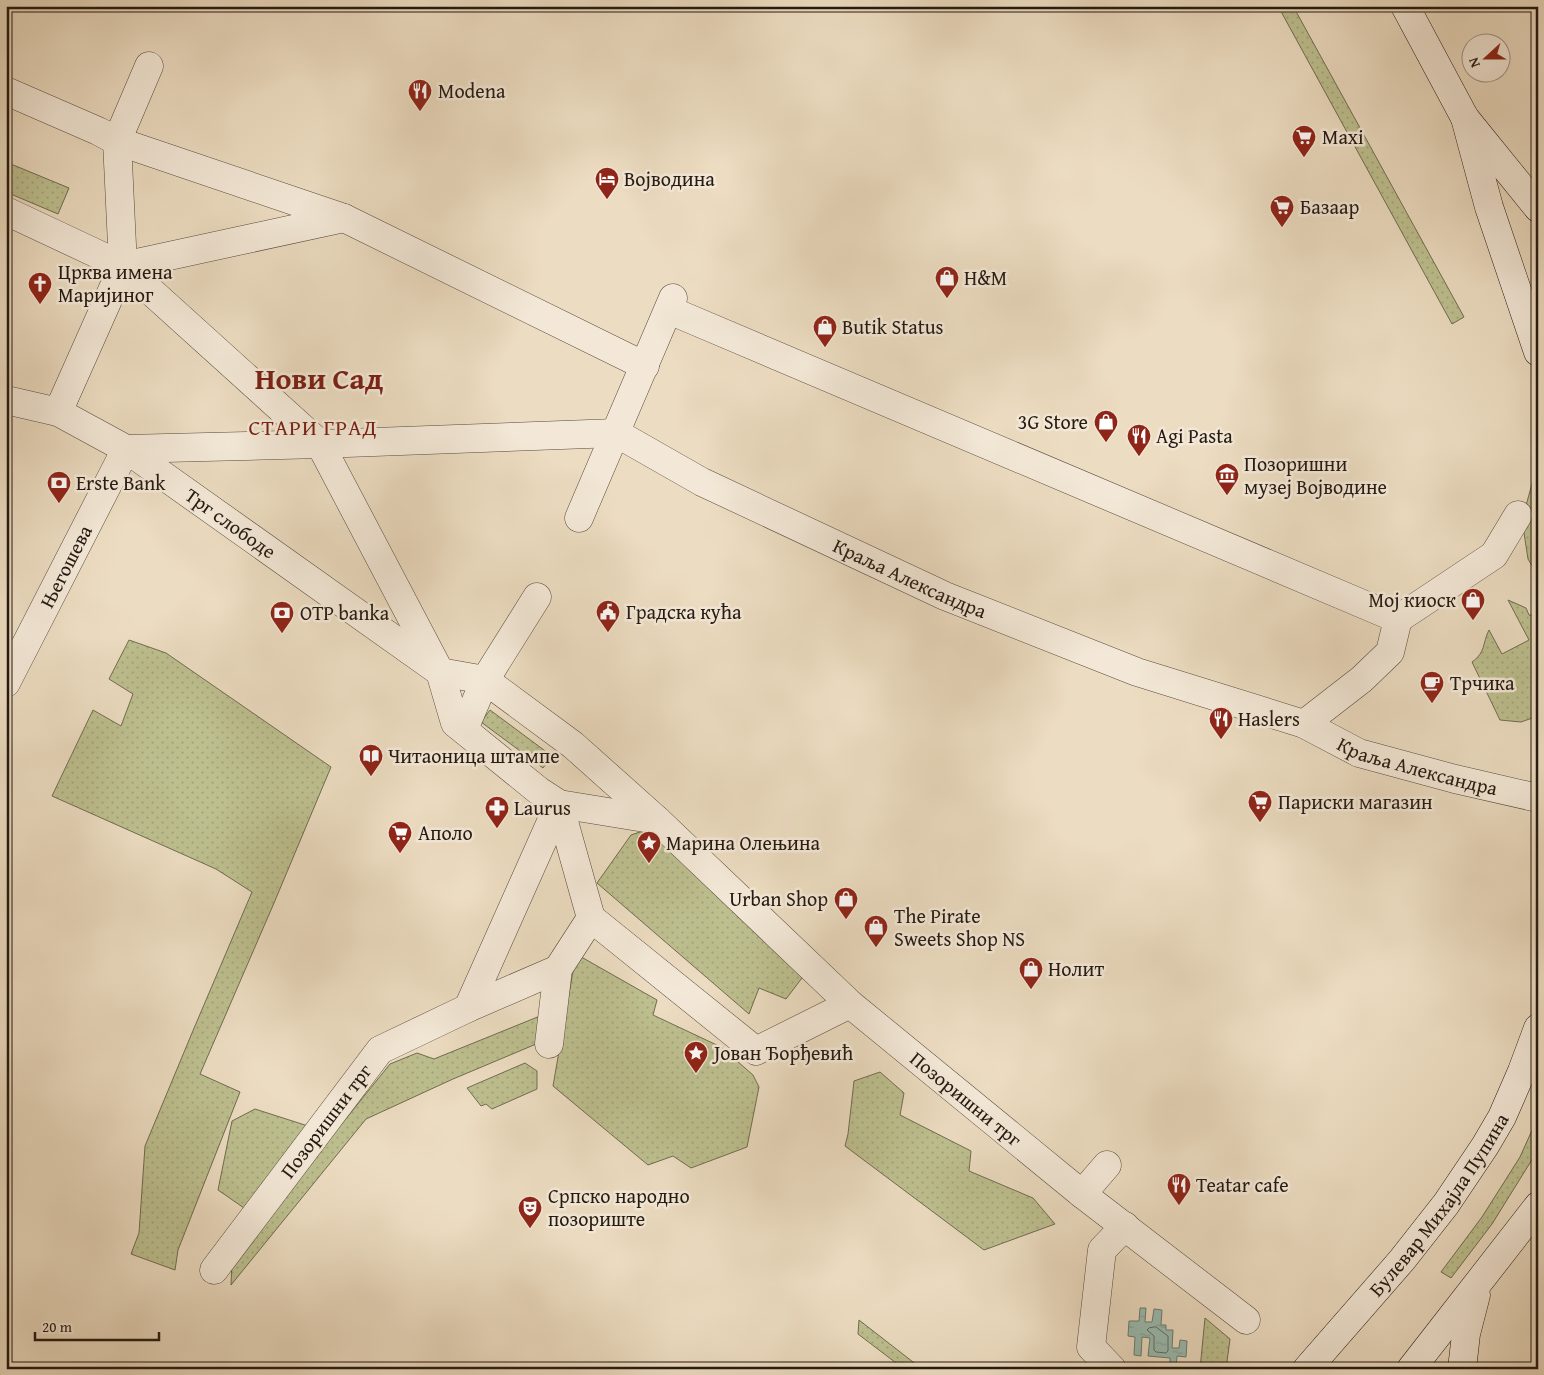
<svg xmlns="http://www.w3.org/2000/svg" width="1544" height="1375" font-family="'Gentium Book Plus',serif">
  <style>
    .grass { fill: url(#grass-dots); stroke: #706c50 }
    .water { fill: url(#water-ripples); stroke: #6a7b71 }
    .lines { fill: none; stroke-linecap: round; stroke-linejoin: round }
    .shore { stroke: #5e6a61; stroke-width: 1 }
    .street-casing { stroke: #564a3d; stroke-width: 29 }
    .secondary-casing { stroke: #241911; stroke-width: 29 }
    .street { stroke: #f3e8d7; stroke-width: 28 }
    .secondary { stroke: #f3e8d7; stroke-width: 28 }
    .labels { text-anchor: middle; stroke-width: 5; stroke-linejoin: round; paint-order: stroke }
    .poi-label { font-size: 20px; fill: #241911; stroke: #f3e8d7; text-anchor: start }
    .street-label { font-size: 20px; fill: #241911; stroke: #f3e8d7 }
    .quarter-label { font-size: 22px; letter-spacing: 1px; fill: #7a1f14; stroke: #f3e8d7 }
    .town-label { font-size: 30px; font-weight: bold; fill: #7a1f14; stroke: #f3e8d7 }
  </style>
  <defs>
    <pattern id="grass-dots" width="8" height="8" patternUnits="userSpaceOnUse" patternTransform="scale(1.25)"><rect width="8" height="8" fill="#bdbf8f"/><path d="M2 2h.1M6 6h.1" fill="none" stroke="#a2a47a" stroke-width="1.8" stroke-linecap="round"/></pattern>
    <pattern id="water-ripples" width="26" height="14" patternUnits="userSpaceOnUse" patternTransform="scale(1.25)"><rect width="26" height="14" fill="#99bcb1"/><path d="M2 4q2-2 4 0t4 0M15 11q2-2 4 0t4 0" fill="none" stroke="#84a197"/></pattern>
  </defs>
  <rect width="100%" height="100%" fill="#ecdcc1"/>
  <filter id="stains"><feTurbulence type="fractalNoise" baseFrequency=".004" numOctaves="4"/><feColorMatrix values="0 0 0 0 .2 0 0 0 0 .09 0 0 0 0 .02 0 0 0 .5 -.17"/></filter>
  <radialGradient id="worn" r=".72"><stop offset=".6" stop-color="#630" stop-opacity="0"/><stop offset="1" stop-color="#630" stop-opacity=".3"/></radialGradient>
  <!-- grass -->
  <path class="grass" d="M1278,6H1293L1464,317L1452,324Z
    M6,162L69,188L58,214L6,192Z
    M1535,473H1538V576L1528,559L1522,520Z
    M1508,600L1526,608L1529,615L1538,616V716L1521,722L1500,720L1472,662C1486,652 1482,644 1489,630L1502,654L1529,640Z
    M129,640L166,653L331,767L274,903L200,1074L240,1092L178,1250L175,1270L131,1254L139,1233L145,1146L192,1033L252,892L216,869L52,796L93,710L121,726L133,694L109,679Z
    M490,710L552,756L543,768L481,722Z
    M649,829L805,974L786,999L759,988L749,1014L597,883L631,835Z
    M576,954L657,1000L653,1015L721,1047L753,1075L759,1087L747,1147L691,1168L673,1156L648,1165L553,1086Z
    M545,1014L541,1042L453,1079L366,1119L231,1285L232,1260L390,1064L417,1053L434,1059Z
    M525,1063L537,1071V1089L492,1109L486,1104L481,1106L467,1088Z
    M880,1072L904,1093L900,1115L971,1151L969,1171L1033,1198L1055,1224L984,1250L845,1146L848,1134L854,1081Z
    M255,1109L308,1126L244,1208L218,1190L232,1121Z
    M1538,1117V1150L1492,1224L1451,1278L1441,1272L1482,1217L1520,1157Z
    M1205,1318L1230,1339L1226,1369H1200Z
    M859,1320L922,1369H904L858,1334Z"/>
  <!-- water -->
  <path class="water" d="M1140,1308H1146L1145,1322H1152L1154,1309L1162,1310L1161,1325H1166V1330H1173L1172,1348H1179L1180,1340L1187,1341L1186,1357L1177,1356L1176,1369H1170V1358L1148,1356L1150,1338L1142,1337L1141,1356L1134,1355L1135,1337L1128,1336L1129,1321H1139Z"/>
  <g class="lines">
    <!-- shore -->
    <path class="shore" d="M1156,1327L1168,1336V1351L1166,1353L1156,1352L1154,1350V1336L1147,1330L1149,1328Z"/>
    <defs>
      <g id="street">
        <path d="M6,91L98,131L117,141L344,218L645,366"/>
        <path d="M6,211L123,266L320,444L440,672L455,723L539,791L559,804L468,1008L380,1050L214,1270"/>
        <path d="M123,266L344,218"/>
        <path d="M669,310L1398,619"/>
        <path id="s1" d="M6,400L58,412L126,449L440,672L485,680L573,745L657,820L850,1004L1082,1194L1246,1320"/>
        <path d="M58,412L123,266L117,141L149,66"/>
        <path id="s2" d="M616,433L702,482L945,596L1137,672L1304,724L1362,679L1390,652L1398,619L1494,555L1518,515"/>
        <path d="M579,518L673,298"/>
        <path id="s3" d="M6,683L126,449L320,444L616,433"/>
        <path id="s4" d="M1304,724L1359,753L1455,779L1538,798"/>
        <path d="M464,729L485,680L537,597"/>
        <path d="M657,820L559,804L591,918L756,1051L850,1004"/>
        <path d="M468,1008L558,969"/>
        <path d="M549,1044L558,969L591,918"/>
        <path d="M1082,1194L1107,1165"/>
        <path d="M1112,1369L1091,1347L1102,1250L1125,1226"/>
      </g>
      <g id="secondary">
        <path d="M1405,6L1465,118L1538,208"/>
        <path d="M1465,118L1489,207L1538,352"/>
        <path id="s5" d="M1307,1369L1402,1260L1446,1204L1485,1146L1502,1117L1522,1071L1538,1028"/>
        <path d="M1411,1369L1538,1206"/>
        <path d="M1462,1369L1466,1334L1476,1295"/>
      </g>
    </defs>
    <!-- street casing -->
    <use href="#street" class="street-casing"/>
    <!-- secondary casing -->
    <use href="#secondary" class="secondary-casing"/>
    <!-- street -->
    <use href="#street" class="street"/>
    <!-- secondary -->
    <use href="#secondary" class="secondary"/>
  </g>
  <!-- icons -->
  <defs>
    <symbol id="restaurant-pin" viewBox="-11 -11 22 30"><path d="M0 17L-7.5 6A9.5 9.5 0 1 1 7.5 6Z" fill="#8f2418" stroke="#f3e8d7"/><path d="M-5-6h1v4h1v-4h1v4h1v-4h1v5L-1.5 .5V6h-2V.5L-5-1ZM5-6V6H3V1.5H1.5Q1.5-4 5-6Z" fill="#fff"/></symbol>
    <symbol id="supermarket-pin" viewBox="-11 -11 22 30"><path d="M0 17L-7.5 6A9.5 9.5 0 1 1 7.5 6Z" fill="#8f2418" stroke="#f3e8d7"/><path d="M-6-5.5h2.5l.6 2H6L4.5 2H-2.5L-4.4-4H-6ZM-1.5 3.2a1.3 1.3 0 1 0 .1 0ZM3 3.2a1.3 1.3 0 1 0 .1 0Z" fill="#fff"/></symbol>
    <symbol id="hotel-pin" viewBox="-11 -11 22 30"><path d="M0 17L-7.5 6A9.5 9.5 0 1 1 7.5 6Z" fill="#8f2418" stroke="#f3e8d7"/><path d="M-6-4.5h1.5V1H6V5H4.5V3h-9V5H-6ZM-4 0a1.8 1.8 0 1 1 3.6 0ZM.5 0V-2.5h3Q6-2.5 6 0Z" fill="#fff"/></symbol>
    <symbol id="shop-pin" viewBox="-11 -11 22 30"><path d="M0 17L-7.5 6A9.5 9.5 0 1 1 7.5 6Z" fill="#8f2418" stroke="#f3e8d7"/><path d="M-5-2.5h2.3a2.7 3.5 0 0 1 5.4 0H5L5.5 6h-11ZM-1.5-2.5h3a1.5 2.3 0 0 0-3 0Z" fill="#fff"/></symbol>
    <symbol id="church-pin" viewBox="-11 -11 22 30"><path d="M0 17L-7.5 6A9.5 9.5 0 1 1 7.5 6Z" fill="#8f2418" stroke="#f3e8d7"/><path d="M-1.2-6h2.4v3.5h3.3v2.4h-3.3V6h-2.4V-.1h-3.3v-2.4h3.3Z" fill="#fff"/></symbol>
    <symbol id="museum-pin" viewBox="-11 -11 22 30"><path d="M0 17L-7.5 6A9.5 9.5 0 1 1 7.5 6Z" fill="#8f2418" stroke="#f3e8d7"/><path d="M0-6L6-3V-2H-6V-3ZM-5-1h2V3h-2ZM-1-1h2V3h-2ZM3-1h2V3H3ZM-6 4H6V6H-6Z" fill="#fff"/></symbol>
    <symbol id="bank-pin" viewBox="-11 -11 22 30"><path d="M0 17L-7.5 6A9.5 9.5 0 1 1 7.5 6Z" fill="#8f2418" stroke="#f3e8d7"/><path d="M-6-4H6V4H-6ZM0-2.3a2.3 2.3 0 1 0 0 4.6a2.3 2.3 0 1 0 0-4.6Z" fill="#fff"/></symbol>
    <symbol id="civic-pin" viewBox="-11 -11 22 30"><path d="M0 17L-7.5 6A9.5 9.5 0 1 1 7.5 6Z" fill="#8f2418" stroke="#f3e8d7"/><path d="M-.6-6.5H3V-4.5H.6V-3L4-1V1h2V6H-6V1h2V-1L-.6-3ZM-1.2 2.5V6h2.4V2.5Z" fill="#fff"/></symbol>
    <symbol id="cafe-pin" viewBox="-11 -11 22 30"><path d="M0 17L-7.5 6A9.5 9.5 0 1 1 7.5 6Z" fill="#8f2418" stroke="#f3e8d7"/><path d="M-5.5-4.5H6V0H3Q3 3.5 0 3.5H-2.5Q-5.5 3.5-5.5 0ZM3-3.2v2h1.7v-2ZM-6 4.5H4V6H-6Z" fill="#fff"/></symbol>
    <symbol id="library-pin" viewBox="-11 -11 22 30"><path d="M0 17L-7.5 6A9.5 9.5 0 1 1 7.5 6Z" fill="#8f2418" stroke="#f3e8d7"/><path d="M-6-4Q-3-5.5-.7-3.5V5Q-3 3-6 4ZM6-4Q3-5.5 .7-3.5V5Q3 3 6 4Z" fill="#fff"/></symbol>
    <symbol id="pharmacy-pin" viewBox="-11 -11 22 30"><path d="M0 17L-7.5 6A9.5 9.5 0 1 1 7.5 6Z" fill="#8f2418" stroke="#f3e8d7"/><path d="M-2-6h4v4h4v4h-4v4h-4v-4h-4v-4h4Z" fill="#fff"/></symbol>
    <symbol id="sight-pin" viewBox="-11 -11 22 30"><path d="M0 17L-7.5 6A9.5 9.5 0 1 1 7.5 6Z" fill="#8f2418" stroke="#f3e8d7"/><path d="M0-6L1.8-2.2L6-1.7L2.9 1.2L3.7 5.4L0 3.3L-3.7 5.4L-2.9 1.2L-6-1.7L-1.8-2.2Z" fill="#fff"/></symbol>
    <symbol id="theatre-pin" viewBox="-11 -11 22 30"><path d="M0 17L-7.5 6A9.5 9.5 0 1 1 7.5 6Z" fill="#8f2418" stroke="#f3e8d7"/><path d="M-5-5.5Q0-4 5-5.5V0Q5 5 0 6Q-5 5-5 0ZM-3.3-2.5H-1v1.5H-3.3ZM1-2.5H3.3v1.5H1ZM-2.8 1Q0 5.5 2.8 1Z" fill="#fff"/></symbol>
  </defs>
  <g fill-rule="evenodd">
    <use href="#restaurant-pin" x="406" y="77" width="28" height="38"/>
    <use href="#supermarket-pin" x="1290" y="123" width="28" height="38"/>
    <use href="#hotel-pin" x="593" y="165" width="28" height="38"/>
    <use href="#supermarket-pin" x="1268" y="193" width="28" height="38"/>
    <use href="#shop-pin" x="933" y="264" width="28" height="38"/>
    <use href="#church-pin" x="26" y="270" width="28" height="38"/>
    <use href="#shop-pin" x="811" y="313" width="28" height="38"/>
    <use href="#shop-pin" x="1092" y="408" width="28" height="38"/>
    <use href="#restaurant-pin" x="1125" y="422" width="28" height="38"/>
    <use href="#museum-pin" x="1213" y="461" width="28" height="38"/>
    <use href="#bank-pin" x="45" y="469" width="28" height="38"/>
    <use href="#shop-pin" x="1459" y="586" width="28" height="38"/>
    <use href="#civic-pin" x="594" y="598" width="28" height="38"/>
    <use href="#bank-pin" x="268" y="599" width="28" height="38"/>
    <use href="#cafe-pin" x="1418" y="669" width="28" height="38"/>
    <use href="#restaurant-pin" x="1207" y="705" width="28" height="38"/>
    <use href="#library-pin" x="357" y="742" width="28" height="38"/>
    <use href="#supermarket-pin" x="1246" y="788" width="28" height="38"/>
    <use href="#pharmacy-pin" x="483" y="794" width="28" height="38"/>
    <use href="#supermarket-pin" x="386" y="819" width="28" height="38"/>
    <use href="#sight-pin" x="635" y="829" width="28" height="38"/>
    <use href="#shop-pin" x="832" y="885" width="28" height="38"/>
    <use href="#shop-pin" x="862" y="913" width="28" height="38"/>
    <use href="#shop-pin" x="1017" y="955" width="28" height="38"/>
    <use href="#sight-pin" x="682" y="1039" width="28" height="38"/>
    <use href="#restaurant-pin" x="1165" y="1171" width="28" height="38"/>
    <use href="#theatre-pin" x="516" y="1194" width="28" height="38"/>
  </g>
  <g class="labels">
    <!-- poi labels -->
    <g class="poi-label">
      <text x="438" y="98">Modena</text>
      <text x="1322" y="144">Maxi</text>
      <text x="624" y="186">Војводина</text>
      <text x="1300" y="214">Базаар</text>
      <text x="58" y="279">Црква имена<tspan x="58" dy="23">Маријиног</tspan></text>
      <text x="964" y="285">H&amp;M</text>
      <text x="842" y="334">Butik Status</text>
      <text x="1088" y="429" text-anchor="end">3G Store</text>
      <text x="1156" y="443">Agi Pasta</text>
      <text x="1244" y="471">Позоришни<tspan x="1244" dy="23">музеј Војводине</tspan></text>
      <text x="76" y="490">Erste Bank</text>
      <text x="1456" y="607" text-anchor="end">Мој киоск</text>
      <text x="626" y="619">Градска кућа</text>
      <text x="300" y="620">OTP banka</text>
      <text x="1450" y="690">Трчика</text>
      <text x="1238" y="726">Haslers</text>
      <text x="388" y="763">Читаоница штампе</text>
      <text x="1278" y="809">Париски магазин</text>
      <text x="514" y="815">Laurus</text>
      <text x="418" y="840">Аполо</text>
      <text x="666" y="850">Марина Олењина</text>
      <text x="828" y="906" text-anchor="end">Urban Shop</text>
      <text x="894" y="923">The Pirate<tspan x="894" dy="23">Sweets Shop NS</tspan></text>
      <text x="1048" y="976">Нолит</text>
      <text x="714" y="1060">Јован Ђорђевић</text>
      <text x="1196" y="1192">Teatar cafe</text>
      <text x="548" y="1203">Српско народно<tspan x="548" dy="23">позориште</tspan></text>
    </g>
    <!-- street labels -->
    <g class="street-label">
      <text dy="7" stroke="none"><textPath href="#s1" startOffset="259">Трг слободе</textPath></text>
      <text dy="7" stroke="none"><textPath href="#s3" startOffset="131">Његошева</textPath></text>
      <text dy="7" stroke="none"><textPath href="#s2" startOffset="328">Краља Александра</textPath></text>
      <text dy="7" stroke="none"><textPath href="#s4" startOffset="122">Краља Александра</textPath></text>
      <text dy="7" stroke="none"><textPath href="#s1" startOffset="1200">Позоришни трг</textPath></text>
      <text transform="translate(326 1121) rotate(-53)" y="7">Позоришни трг</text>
      <text dy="7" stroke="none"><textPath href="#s5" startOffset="211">Булевар Михајла Пупина</textPath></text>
    </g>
    <!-- quarter labels -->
    <g class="quarter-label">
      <text x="313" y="435">СТАРИ ГРАД</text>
    </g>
    <!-- town labels -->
    <g class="town-label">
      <text x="319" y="389">Нови Сад</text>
    </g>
  </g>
  <!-- margin -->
  <rect width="1544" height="1375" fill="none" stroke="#ecdcc1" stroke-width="25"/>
  <rect x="8" y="8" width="1529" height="1360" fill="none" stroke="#241911" stroke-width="2.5"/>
  <rect x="12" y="12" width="1519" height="1350" fill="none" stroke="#241911"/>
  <!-- north arrow -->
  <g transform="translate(1486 58) rotate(249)"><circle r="24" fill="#f3e8d7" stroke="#a09588"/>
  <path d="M0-4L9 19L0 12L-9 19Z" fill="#8f2418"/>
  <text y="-8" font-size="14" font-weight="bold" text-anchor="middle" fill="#241911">N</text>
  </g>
  <!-- scale -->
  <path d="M35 1332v8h124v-8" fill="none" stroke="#241911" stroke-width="2.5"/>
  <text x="42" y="1332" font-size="15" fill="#241911" stroke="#f3e8d7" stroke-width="4" paint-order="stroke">20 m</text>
  <rect width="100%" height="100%" filter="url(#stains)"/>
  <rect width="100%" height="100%" fill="url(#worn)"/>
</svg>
